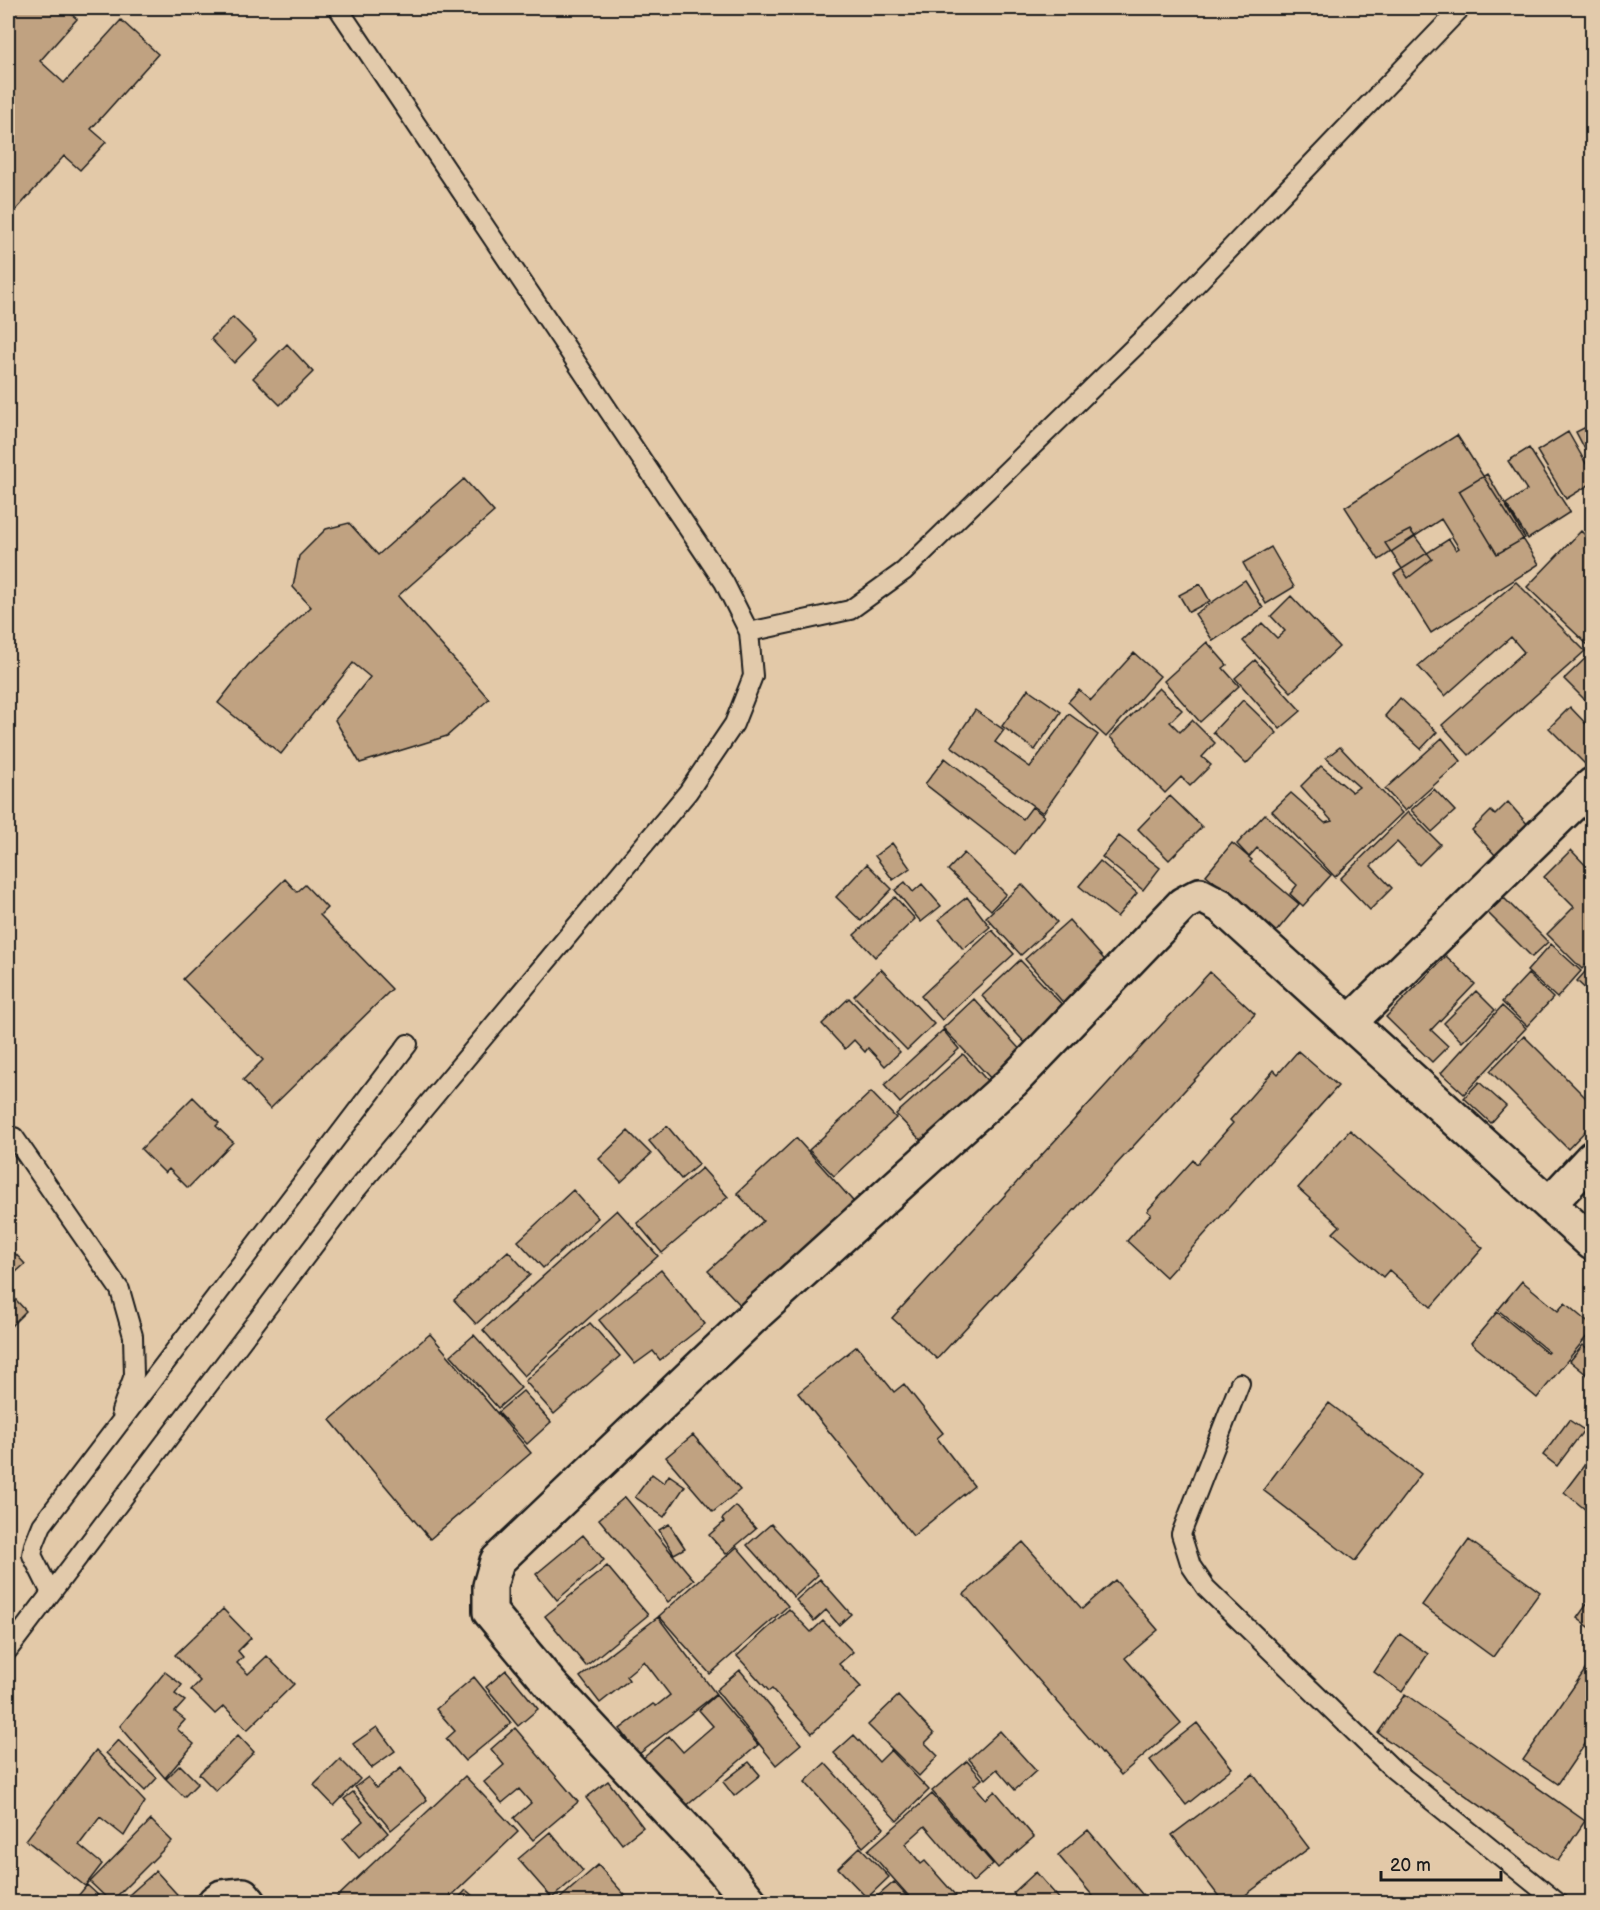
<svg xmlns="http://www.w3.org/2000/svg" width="1600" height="1910" font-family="'Balsamiq Sans',sans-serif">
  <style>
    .building { fill: #c0a281; stroke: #1c1c1c; stroke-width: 1.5 }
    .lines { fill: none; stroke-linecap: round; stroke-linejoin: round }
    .lane-casing { stroke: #1c1c1c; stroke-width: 22 }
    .street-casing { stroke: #1c1c1c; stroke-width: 38 }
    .lane { stroke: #e2caab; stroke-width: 18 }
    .street { stroke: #e2caab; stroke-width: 33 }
  </style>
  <rect width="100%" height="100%" fill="#e3c9a8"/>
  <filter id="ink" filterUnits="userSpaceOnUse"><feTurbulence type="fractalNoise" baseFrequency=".0167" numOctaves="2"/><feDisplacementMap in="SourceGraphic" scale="12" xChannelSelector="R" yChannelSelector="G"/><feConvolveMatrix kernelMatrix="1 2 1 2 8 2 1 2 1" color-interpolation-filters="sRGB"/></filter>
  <g filter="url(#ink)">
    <!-- building -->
    <path class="building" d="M8,8H64L77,19L40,61L64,83L121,20L158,54L91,129L106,142L80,170L64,156L8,219V145L15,137L8,134Z
      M233,317L256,340L234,363L211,339Z
      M287,344L313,372L280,405L253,378Z
      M1592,424V453L1588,455L1576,432Z
      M1568,432L1592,474V483L1566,499L1537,451Z
      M1457,435L1539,564L1431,633L1394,574L1449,539L1456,550L1459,548L1441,519L1379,560L1345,507Z
      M1529,448L1570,512L1528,539L1506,504L1527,490L1508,461Z
      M1487,474L1525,538L1497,554L1459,491Z
      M464,479L494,512L398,596L489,699L447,736L360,763L335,720L370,677L353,663L281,754L218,703L248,665L311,607L293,587L299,556L326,529L349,523L378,555Z
      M1410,530L1432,559L1408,578L1385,543Z
      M1581,531L1592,542V646L1591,648L1527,587Z
      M1271,547L1294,587L1266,604L1243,563Z
      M1245,580L1263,608L1213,641L1195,614Z
      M1516,582L1585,651L1469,755L1442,725L1524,652L1511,637L1445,696L1418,666Z
      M1200,584L1210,601L1189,612L1179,595Z
      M1291,596L1339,647L1291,692L1243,641L1262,623L1277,638L1285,631L1271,616Z
      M1207,642L1227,665L1223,668L1239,686L1200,722L1164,681Z
      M1134,653L1160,676L1106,737L1068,702L1079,690L1091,700Z
      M1591,653L1592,654V707L1564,679Z
      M1255,660L1301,711L1280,729L1235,678Z
      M1159,688L1182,710L1170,722L1180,732L1192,720L1215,743L1202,757L1211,765L1190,786L1181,777L1165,793L1110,737Z
      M1028,689L1061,712L1035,750L1002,726Z
      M1400,698L1437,732L1421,749L1385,716Z
      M1243,700L1277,733L1246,764L1213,732Z
      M1570,707L1592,730V771L1549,728Z
      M975,710L1004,730L995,742L1030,767L1069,714L1098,735L1043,813L951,746Z
      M1442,738L1461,761L1405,811L1385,789Z
      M1340,747L1402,813L1335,877L1272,811L1291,793L1325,823L1332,821L1301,786L1321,766L1352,792L1359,787L1326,758Z
      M945,758L1023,819L1032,807L1044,816L1015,854L925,784Z
      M1434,789L1455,811L1432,832L1411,810Z
      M1170,796L1202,827L1169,860L1138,829Z
      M1508,802L1529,826L1496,856L1472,830L1491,811L1495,815Z
      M1408,812L1440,844L1419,865L1397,842L1371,866L1392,888L1370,910L1340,879Z
      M1265,814L1331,875L1303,906L1290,894L1297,885L1257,848L1249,857L1237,844Z
      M1119,836L1160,868L1143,890L1102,857Z
      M892,843L910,868L893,880L875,856Z
      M1232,843L1252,860L1250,862L1299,904L1276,932L1206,875Z
      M1571,850L1592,872V958L1582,969L1547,934L1574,907L1544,877Z
      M964,853L1006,894L991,910L948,870Z
      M1100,861L1137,893L1117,917L1079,886Z
      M867,864L892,889L861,921L836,897Z
      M285,879L297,892L305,885L327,908L320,915L392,989L270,1109L243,1080L263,1060L183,979Z
      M905,882L913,892L922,884L941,906L921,922L895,890Z
      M1022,884L1057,922L1021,955L986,917Z
      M895,897L915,919L875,957L854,935Z
      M967,897L990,927L963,949L939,919Z
      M1504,898L1548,942L1532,957L1488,913Z
      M1069,920L1111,967L1067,1007L1025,959Z
      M992,930L1014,954L942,1020L921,996Z
      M1551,944L1581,971L1557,998L1527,971Z
      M1446,956L1475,984L1431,1030L1448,1046L1432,1062L1386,1017Z
      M1020,960L1068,1011L1029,1047L982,996Z
      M1592,964V995L1577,981Z
      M881,969L934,1024L907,1050L854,996Z
      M1210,972L1255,1014L937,1359L892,1318Z
      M1528,974L1553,998L1527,1026L1502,1002Z
      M1476,991L1495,1010L1462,1042L1444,1023Z
      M849,998L900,1052L885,1066L868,1048L865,1052L854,1040L845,1049L822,1024Z
      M974,999L1025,1055L996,1084L943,1028Z
      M1502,1006L1526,1028L1464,1094L1441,1073Z
      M943,1030L959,1049L900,1103L884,1085Z
      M1524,1036L1592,1104V1124L1568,1149L1490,1071Z
      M1298,1051L1338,1086L1166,1277L1127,1241L1151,1214L1147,1211L1193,1160L1197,1164L1233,1123L1230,1120L1274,1070L1278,1074Z
      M963,1054L992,1086L926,1146L896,1114Z
      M1479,1082L1506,1106L1491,1123L1464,1098Z
      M871,1092L896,1118L834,1176L809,1150Z
      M193,1097L219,1123L216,1126L233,1142L188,1188L169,1169L165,1173L141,1149Z
      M667,1126L699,1164L681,1179L649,1141Z
      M1350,1130L1483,1248L1431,1307L1389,1270L1383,1277L1333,1233L1340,1226L1298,1188Z
      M628,1131L651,1154L621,1182L599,1159Z
      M796,1138L861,1210L749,1314L708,1271L763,1221L737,1193Z
      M702,1168L728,1197L662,1253L637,1223Z
      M573,1190L598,1218L543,1268L518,1241Z
      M617,1210L658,1256L524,1376L483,1330Z
      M8,1246L25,1264L8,1279Z
      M508,1251L530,1275L476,1324L454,1300Z
      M661,1270L705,1324L660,1360L653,1351L635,1364L599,1320Z
      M1522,1281L1558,1311L1565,1303L1592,1326V1330L1537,1398L1471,1343L1497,1312L1547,1353L1549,1352L1498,1310Z
      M8,1291L26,1311L8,1329Z
      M590,1323L620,1356L554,1414L525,1381Z
      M430,1334L531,1453L430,1539L330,1420Z
      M474,1335L521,1388L498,1408L451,1355Z
      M1583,1345L1592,1352V1379L1570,1361Z
      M857,1346L894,1392L904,1384L943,1433L937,1438L974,1486L913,1536L798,1393Z
      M523,1391L551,1422L527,1444L498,1412Z
      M1329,1403L1421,1474L1355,1561L1263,1490Z
      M1569,1420L1584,1430L1557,1466L1543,1455Z
      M693,1435L740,1490L713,1512L666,1457Z
      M1592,1455V1515L1564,1492Z
      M652,1474L664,1483L669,1475L685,1486L664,1517L635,1497Z
      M625,1497L694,1580L668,1602L599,1519Z
      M736,1506L756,1529L726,1554L709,1535L724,1522L722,1519Z
      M669,1524L685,1548L674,1554L659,1530Z
      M771,1524L818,1575L794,1597L747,1545Z
      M583,1535L604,1560L557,1600L536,1574Z
      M1469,1540L1540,1592L1493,1657L1422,1605Z
      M1023,1542L1082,1609L1115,1580L1158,1630L1125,1658L1181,1723L1121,1775L964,1594Z
      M737,1547L788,1606L710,1674L659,1616Z
      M607,1566L648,1615L586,1666L545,1616Z
      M820,1579L851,1614L839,1625L826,1610L814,1621L796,1600Z
      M1592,1597V1629L1577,1618Z
      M223,1609L251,1638L238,1651L243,1657L237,1663L248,1674L267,1656L294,1684L247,1730L224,1706L215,1714L191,1690L200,1681L175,1655Z
      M789,1609L811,1632L823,1621L853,1652L839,1664L861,1687L812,1733L772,1689L769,1691L737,1656Z
      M658,1617L716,1694L639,1754L620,1729L653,1704L656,1706L670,1695L644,1661L626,1676L629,1680L600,1703L580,1677Z
      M1400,1634L1428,1654L1402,1692L1374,1672Z
      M1592,1660V1734L1558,1784L1523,1760Z
      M506,1670L538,1709L518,1726L486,1687Z
      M740,1670L801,1744L776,1765L716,1690Z
      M165,1672L182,1685L175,1694L185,1701L175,1712L185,1720L177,1729L194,1744L165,1778L120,1726Z
      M474,1677L511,1723L465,1761L446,1739L455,1731L436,1709Z
      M1405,1694L1585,1821L1558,1861L1378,1733Z
      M716,1695L758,1745L684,1808L642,1759L669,1736L683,1752L713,1726L699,1710Z
      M898,1696L934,1734L925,1743L938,1756L919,1776L868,1725Z
      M1197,1723L1232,1768L1186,1805L1150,1760Z
      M377,1727L395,1751L371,1768L353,1744Z
      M515,1728L578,1802L533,1840L514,1818L531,1803L519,1789L502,1803L484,1782L504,1765L491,1749Z
      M1000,1731L1036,1771L1015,1790L997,1769L986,1779L969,1759Z
      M238,1735L254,1752L216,1791L199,1774Z
      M854,1735L879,1762L891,1750L929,1790L897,1821L834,1753Z
      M118,1740L157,1778L145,1791L106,1753Z
      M96,1750L145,1802L124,1836L100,1817L79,1845L102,1864L85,1886L26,1840Z
      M340,1759L360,1779L334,1806L314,1785Z
      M967,1761L982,1779L974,1785L986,1799L995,1791L1034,1837L998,1868L932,1791Z
      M749,1762L760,1775L734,1796L723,1782Z
      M825,1763L884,1828L863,1847L805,1782Z
      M180,1765L198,1783L184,1797L166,1779Z
      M401,1768L427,1800L391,1830L355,1787L368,1777L376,1788Z
      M1253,1774L1309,1848L1236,1902H1223L1172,1835Z
      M465,1776L518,1832L445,1902H332Z
      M608,1781L643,1827L622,1844L586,1798Z
      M353,1792L388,1833L359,1858L343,1839L363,1821L344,1799Z
      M932,1794L993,1864L973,1882L925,1826L905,1844L921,1864L925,1861L956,1896L949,1902H914L868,1850Z
      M151,1820L172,1841L111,1902L90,1882Z
      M1088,1830L1147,1900L1143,1902H1098L1058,1855Z
      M550,1832L583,1871L552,1898L518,1859Z
      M860,1847L889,1877L867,1898L838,1868Z
      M598,1865L631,1902H556Z
      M156,1871L184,1902H121Z
      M1036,1872L1062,1902H1021L1013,1893Z
      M894,1882L912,1902H871Z
      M87,1885L98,1895L94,1900L96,1902H73Z
      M466,1890L480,1902H455Z"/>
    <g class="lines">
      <defs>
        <path id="lane" d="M749,632L850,610L904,571L1158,324L1461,8
          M14,1137L120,1290L133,1336L134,1375L121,1411
          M1240,1383L1181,1534L1191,1566L1206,1588L1394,1770L1557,1902
          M51,1593L32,1555L34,1545L42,1525L408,1044
          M8,1650L352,1195L688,792L734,724L753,676L749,632L724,582L338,8"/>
        <path id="street" d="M1349,1023L1592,785
          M1549,1204L1592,1158
          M215,1902L222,1897L243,1895L249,1902
          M750,1902L723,1869L552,1686L490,1612V1586L497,1561L757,1313L1012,1082L1183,904L1200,895L1221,906L1592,1243"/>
      </defs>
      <!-- lane casing -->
      <use href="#lane" class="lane-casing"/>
      <!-- street casing -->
      <use href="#street" class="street-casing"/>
      <!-- lane -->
      <use href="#lane" class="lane"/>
      <!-- street -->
      <use href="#street" class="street"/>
    </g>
  </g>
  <!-- margin -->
  <rect width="1600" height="1910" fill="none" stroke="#e2caab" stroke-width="30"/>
  <rect x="15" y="15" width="1570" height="1880" fill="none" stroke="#1c1c1c" stroke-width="2" filter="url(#ink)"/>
  <!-- scale -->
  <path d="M1381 1871v9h120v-9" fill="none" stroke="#1c1c1c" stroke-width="3"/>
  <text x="1390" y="1871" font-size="18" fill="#1c1c1c" stroke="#e2caab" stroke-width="4.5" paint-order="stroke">20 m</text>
</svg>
